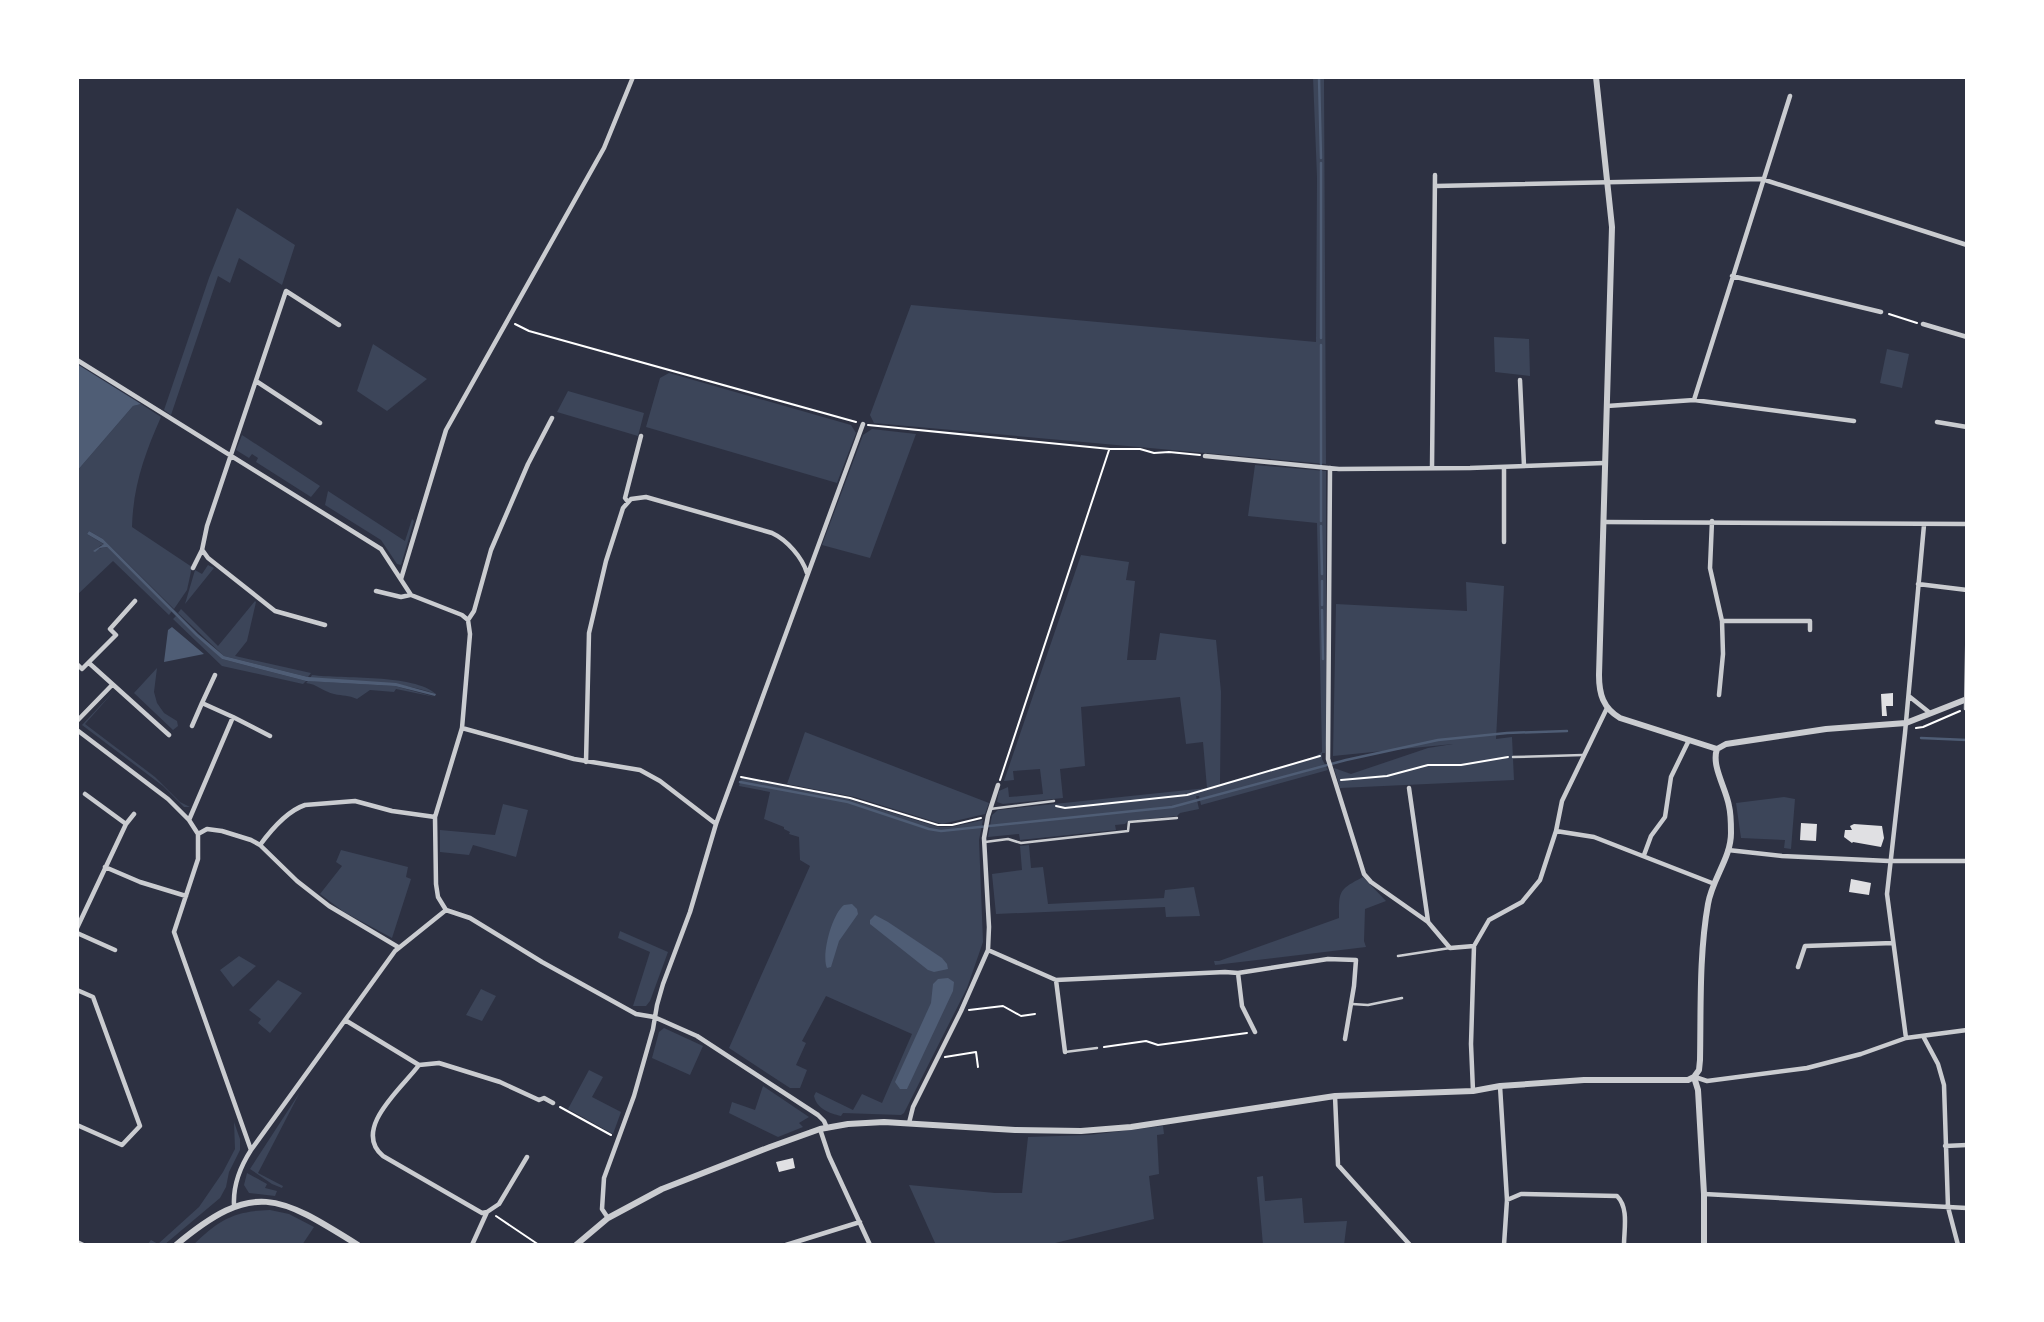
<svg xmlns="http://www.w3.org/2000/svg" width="2044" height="1322" font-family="Signika,sans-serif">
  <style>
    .green { fill: #3c4559 }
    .water { fill: #4f5d75 }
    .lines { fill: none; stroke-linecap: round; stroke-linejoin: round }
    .stream { stroke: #4f5d75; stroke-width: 2.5 }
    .building { fill: #e0e0e3 }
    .path { stroke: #fff; stroke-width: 2 }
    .service { stroke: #caccd0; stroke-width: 2.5 }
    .minor { stroke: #caccd0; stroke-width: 4.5 }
    .tertiary { stroke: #caccd0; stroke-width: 6 }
  </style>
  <rect width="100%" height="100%" fill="#2d3142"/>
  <!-- green -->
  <path class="green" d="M1313,77H1324V81L1326,464L874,423L870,415L911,305L1316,342L1317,177Z
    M237,208L295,245L282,285L239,258L230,283L218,276L171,415L164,410L209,278Z
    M1494,337L1529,339L1530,376L1495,372Z
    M373,344L427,379L387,411L357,391Z
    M1887,349L1909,354L1902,388L1880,383Z
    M669,373L851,425L856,433L837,483L646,427L660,378Z
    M568,391L644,413L638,436L557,412Z
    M141,404L161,417C145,453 133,486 132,527L192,567L187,590L174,609L103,539L89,531L87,534L105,545H101L97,549L107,547L115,555L172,611L169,615L113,561L77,595V471L133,406Z
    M872,429L916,434L870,558L822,545L863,435Z
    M242,435L320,486L311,497L256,462L258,458L252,454L249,458L236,450Z
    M1255,465L1326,471V744L1325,753H1322V759L1328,770L1201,805L1199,796H1196L1199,809L1180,813L1177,816L1128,821L1125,824L1115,825L1116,830L1020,840L1019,834L988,837L992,815L998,810L1207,788L1203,742L1186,744L1180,697L1081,707L1085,766L1060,769L1063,798L1003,804L997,802L999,791L1008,787L1009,797L1043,794L1040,769L1013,771L1014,780L1004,781L1081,555L1129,562L1126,580L1135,581L1127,660H1156L1160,633L1216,640L1221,692L1220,784L1314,757L1322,752L1317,523L1248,516Z
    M328,491L405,541L412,519L414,521L401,565L397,564L381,540L325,505Z
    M208,565L214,568L185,604L195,570L202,574Z
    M1466,582L1504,586L1496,739L1512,737L1514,780L1340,788L1334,768L1351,774L1428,748L1453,744L1333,756L1336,604L1467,611Z
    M255,601L256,602L247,641L235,656L311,673L308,677L224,656L178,613L181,609L218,646Z
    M176,616L222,659L306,681L303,684L222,666L173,619Z
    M157,668L154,692L157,703L164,713L177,721L178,726L173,730L134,693Z
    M312,675C343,679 414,674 436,694C391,678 356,685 310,678Z
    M308,681L395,686L435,697L396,689L394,692L370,690L357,699C348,695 343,696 334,694C324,692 317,684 306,683Z
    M115,690L85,724L155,777L180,802L190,807H184L163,786L82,725Z
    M805,732L989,803L985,814L942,824L855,797L787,784Z
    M744,778L845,798L938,827H952L983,820L979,840L983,942L967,988L904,1113L901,1115L843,1113L841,1116C829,1113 817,1109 814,1096L816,1092L853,1110L862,1094L882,1103L912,1034L826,996L802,1041L806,1043L796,1065L807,1070L800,1088H790L729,1048L810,866L800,860L799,837L789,834L790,832L784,829V827L764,819L770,792L739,786L741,779Z
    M1784,797L1795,799L1791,849L1784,848L1785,840L1741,838L1736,803Z
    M503,804L528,810L516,857L473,845L469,855L440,852V830L495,835Z
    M1029,845L1031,868L1043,867L1048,904L1164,898L1165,890L1194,887L1200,916L1166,917L1165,907L996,914L992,874L1022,870L1020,846Z
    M341,850L408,867L406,877L411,879L392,938L344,912L320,894L342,866L336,862Z
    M1363,877L1386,901L1365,909L1364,941L1366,947L1215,965L1214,961H1219L1339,918C1339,891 1338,890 1363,877Z
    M620,931L668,952L650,1001L646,1006H633L650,952L618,938Z
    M239,956L256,966L233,987L220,970Z
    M278,980L302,993L270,1033L258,1023L261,1019L249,1010Z
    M481,989L496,996L482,1021L466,1015Z
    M664,1028L703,1046L690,1075L652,1058L659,1032Z
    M589,1070L603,1077L592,1097L621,1112L613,1134L568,1109Z
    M763,1086L809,1117L799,1123L803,1127L778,1137L729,1113L732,1102L755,1110Z
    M300,1092L258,1173L283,1186L282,1188L272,1184L250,1169Z
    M234,1122L240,1139V1150L229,1172L226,1187L220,1198L164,1245H147L151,1240L158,1244L199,1207L223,1172L235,1149Z
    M1163,1126L1164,1134L1157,1135L1159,1174L1149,1176L1154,1219L1047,1245H936L909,1185L995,1193H1022L1028,1137L1089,1135Z
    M247,1173L267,1184L265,1188L277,1191L275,1196L249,1193L244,1185Z
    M1263,1176L1265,1201L1302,1198L1304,1223L1347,1221L1344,1245H1263L1257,1177Z
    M270,1210L289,1214L314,1227L302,1245H193C219,1220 233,1211 270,1210Z"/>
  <!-- water -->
  <path class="water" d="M77,364L141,404L133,406L77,471Z
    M89,531L103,539L198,634L224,656L308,677L396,683L436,694L435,696L395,686L306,681L222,659L196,636L107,547L100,548L95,552L93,551L104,544L87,534Z
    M172,627L204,654L164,662L168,630Z
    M852,904L857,909L858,914L839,941L831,967L827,968C821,955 832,914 844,905Z
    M875,915L888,922L942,958L947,964L948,969L934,972L928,970L870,924V920Z
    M948,978L954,982L953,991L907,1089H900L895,1082L931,1003L933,984L938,979Z"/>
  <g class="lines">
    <!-- stream -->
    <path class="stream" d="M1319,77L1321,158
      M1321,338V163
      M1321,464V345
      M1321,471V521
      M1321,526L1322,574
      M1322,605V581
      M1322,610L1323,659
      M1921,738L1967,740
      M740,782L848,802L929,829L941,831L1172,807L1346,760L1438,740L1507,733L1567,731"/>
  </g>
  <!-- building -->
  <path class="building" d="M1893,693V706H1886L1887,716H1882L1881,694Z
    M1801,823L1817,824L1816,841L1800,840Z
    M1854,824L1882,826L1884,838L1881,847L1853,842L1852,843L1844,837L1845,830H1852L1850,826Z
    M1851,879L1871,883L1869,895L1849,892Z
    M793,1158L795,1168L779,1172L776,1162Z"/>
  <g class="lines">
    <!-- path -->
    <path class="path" d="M1889,314L1917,323
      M515,324L529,331L856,422
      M868,425L1110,449H1140L1154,453L1169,452L1200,455
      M1916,728L1923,727L1960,711
      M741,777L850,798L938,825H952L981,818
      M1000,780L1109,450
      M1341,780L1387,776L1428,765H1461L1508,757
      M1056,806L1065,808L1187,795L1320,756
      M969,1010L1003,1006L1021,1016L1035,1014
      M1104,1047L1146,1041L1158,1045L1247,1033
      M945,1057L976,1052L978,1067
      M560,1107L611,1135
      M496,1216L539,1245"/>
    <!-- service -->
    <path class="service" d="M1965,709L1967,606
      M1513,757L1583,755
      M990,809L1054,801
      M985,842L1008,839L1021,843L1128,831L1129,822L1177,818
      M1398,956L1450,948
      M1352,1004L1368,1005L1402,998
      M1065,1052L1097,1048"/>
    <!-- minor -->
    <path class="minor" d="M1436,186L1762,179L1967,245
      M1732,276L1881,312
      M1923,324L1967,337
      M77,360L381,549L411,595L462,615L468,620L470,634L462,728L435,817L436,884L438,897L446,910
      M1520,380L1524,466
      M256,381L320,423
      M1694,400L1790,96
      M1607,406L1694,400L1854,421
      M1937,422L1967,427
      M1205,456L1339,469L1470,468L1604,463
      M1330,468L1328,759L1364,874L1371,882L1428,922L1450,948L1474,946
      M1432,468L1435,175
      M628,502L625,498L641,436
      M1712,521L1710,568L1722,621L1723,654L1719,695
      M1604,522L1967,524
      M1504,542V467
      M203,551L208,558L275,611L325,625
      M193,568L202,550L207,526L286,291L339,325
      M401,579L446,430L604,148L633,77
      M1918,584L1967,590
      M376,591L401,597L410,595
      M468,620L474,611L491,550L528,464L552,418
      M1722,621H1810V630
      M89,663L169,735
      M77,664L82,669L116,635L110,629L135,601
      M1910,697L1930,713
      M202,703L215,675
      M77,721L112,685
      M192,726L202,703L233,717
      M462,728L574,759L640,770L660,781L716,824
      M77,730L168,799L189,820L198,834V859L174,932L251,1150
      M586,762L589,633L606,561L623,508L631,499L646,497L772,533C787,540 802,557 807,573
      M1409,788L1428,921
      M85,794L126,824
      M189,820L233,717L270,736
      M1556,831L1594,837L1712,883
      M198,834L207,829L222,831L251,840L260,845L297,881L329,906L398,947
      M260,845C271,830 287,811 305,805L355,801L392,811L435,817
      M1728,850L1782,856L1889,861H1967
      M1644,855L1651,836L1665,817L1671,777L1689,740
      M105,867L140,882L186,896
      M446,910L470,918L542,962L636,1014L654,1017L697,1036L818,1115L824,1121L827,1128
      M77,928L126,824L134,814
      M77,933L115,950
      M988,950L1056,980L1225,972L1238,973L1328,959L1356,960L1354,986L1345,1039
      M1798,967L1805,946L1893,943
      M1238,973L1242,1006L1255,1032
      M1056,980L1065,1052
      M77,990L93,997L140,1126L122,1145L77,1125
      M345,1020L419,1065L439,1063L500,1082L539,1100L544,1098L553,1103
      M1923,1036L1938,1064L1944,1085L1948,1207L1958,1245
      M1906,1038L1887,894L1905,733L1924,525
      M419,1065C403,1087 351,1129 383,1156L482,1213L487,1212
      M1695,1077L1707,1081L1807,1068L1861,1054L1906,1038L1967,1030
      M1500,1086L1507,1200L1504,1245
      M1473,1091L1471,1044L1474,946L1489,920L1522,902L1540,880L1556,831L1562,801L1607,708
      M1335,1096L1338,1165L1410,1245
      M909,1123L913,1107L961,1011L988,950L989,927L984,838L988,816L998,785
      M820,1129L829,1156L870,1245
      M1945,1146L1967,1145
      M1704,1194L1967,1208
      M1507,1200L1521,1194L1617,1196C1629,1208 1624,1229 1624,1245
      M234,1205C233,1184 240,1167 251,1150L395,951L446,910
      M608,1218L602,1209L604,1178L634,1096L653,1029L657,1005L663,984L690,912L716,824L863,424
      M77,1242L83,1245
      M472,1245L487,1212L499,1204L527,1157
      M786,1245L860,1222"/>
    <!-- tertiary -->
    <path class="tertiary" d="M1596,77L1612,227L1599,675C1599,694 1603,708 1620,718L1717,749L1726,744L1826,729L1906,723L1967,699
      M1694,1077L1699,1070L1700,1060C1701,1008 1699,955 1708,904C1712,879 1731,858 1731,833C1731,824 1731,814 1729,806C1726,788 1711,766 1717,749
      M1694,1077L1698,1090L1704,1194V1245
      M176,1245C254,1180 278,1195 358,1245
      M576,1245L608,1218L662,1189L770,1147L820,1129L848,1124L884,1122L1015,1130L1081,1131L1131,1127L1335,1096L1473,1091L1500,1086L1584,1080H1688L1694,1077"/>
  </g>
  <!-- border -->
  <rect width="2044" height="1322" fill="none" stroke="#ffffff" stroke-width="158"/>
</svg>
